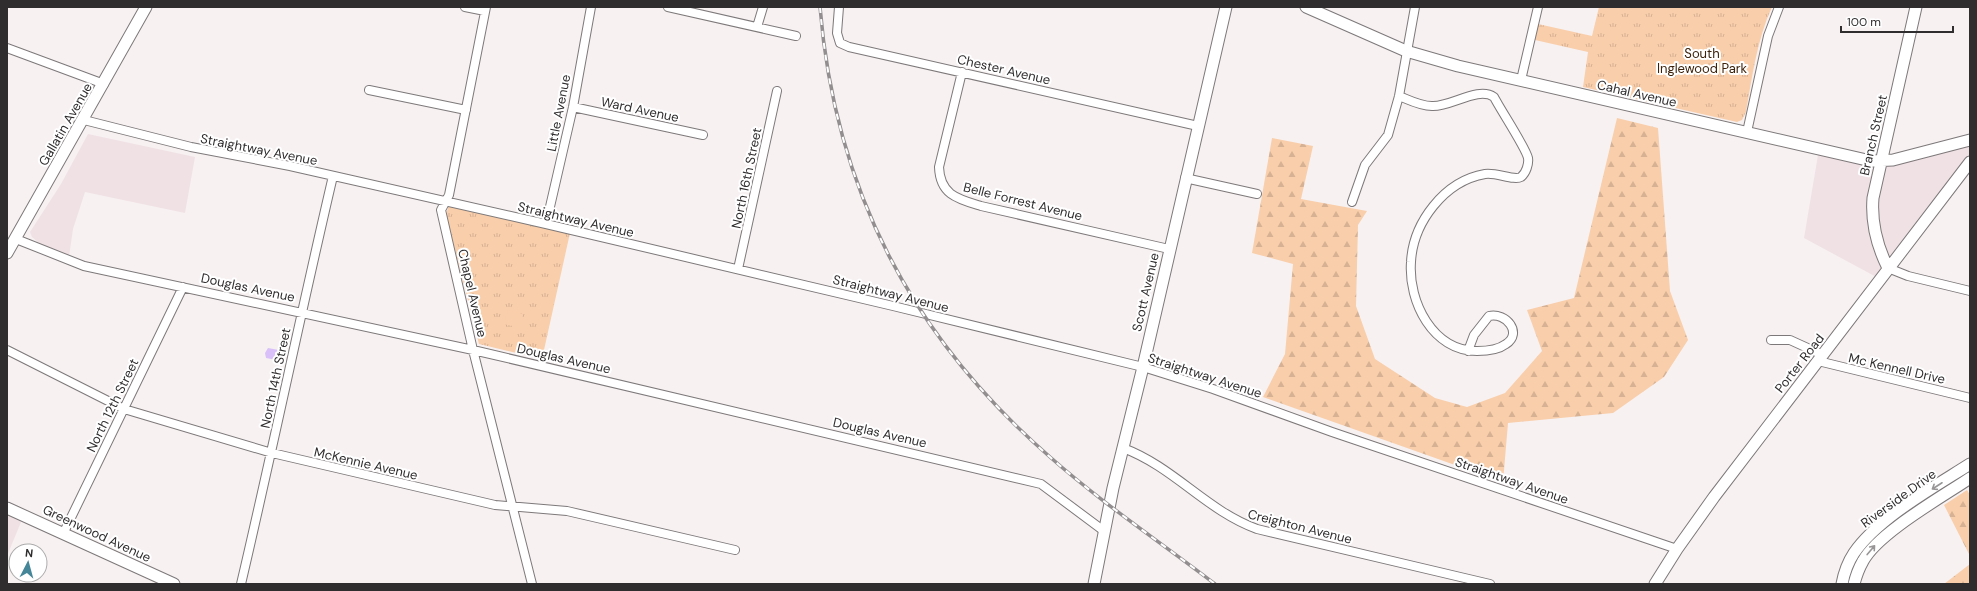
<svg xmlns="http://www.w3.org/2000/svg" width="1977" height="591" font-family="'DM Sans',sans-serif">
  <style>
    .built { fill: #f0e1e5 }
    .forest { fill: url(#forest-firs) }
    .park { fill: url(#park-tufts) }
    .pitch { fill: #f9ceaa }
    .water { fill: #d9c0f9 }
    .lines { fill: none; stroke-linecap: round; stroke-linejoin: round }
    .street-casing { stroke: #7d7879; stroke-width: 10 }
    .secondary-casing { stroke: #7d7879; stroke-width: 13 }
    .street { stroke: #fff; stroke-width: 8 }
    .secondary { stroke: #fff; stroke-width: 11 }
    .rail-casing { stroke: #928e8f; stroke-width: 3.5 }
    .rail { stroke: #fff; stroke-width: 2; stroke-dasharray: 6; stroke-linecap: butt }
    .oneway { stroke: #989696 }
    .labels { text-anchor: middle; stroke-width: 4; stroke-linejoin: round; paint-order: stroke }
    .park-label { font-size: 13px; fill: #3c220a; stroke: #fff }
    .street-label { font-size: 13px; fill: #302d2e; stroke: #fff }
  </style>
  <defs>
    <pattern id="forest-firs" width="22" height="20" patternUnits="userSpaceOnUse"><rect width="22" height="20" fill="#f9ceaa"/><path d="M5 1l3.5 6h-7zM16 11l3.5 6h-7z" fill="#d6b193"/></pattern>
    <pattern id="park-tufts" width="24" height="20" patternUnits="userSpaceOnUse"><rect width="24" height="20" fill="#f9ceaa"/><path d="M3 7l-1-3M5 7V3M7 7l1-3M15 17l-1-3M17 17v-4M19 17l1-3" fill="none" stroke="#d6b193"/></pattern>
  </defs>
  <rect width="100%" height="100%" fill="#f7f1f2"/>
  <!-- built -->
  <path class="built" d="M88,134L195,157L185,213L85,192L73,229L69,257L39,243L32,237L30,232L61,184Z
    M1970,140V162L1880,279L1804,238L1819,149L1871,161Z
    M7,513L21,522L7,556Z"/>
  <!-- forest -->
  <path class="forest" d="M1617,118L1658,128L1670,291L1688,340L1664,377L1613,413L1508,423L1503,482L1263,397L1285,354L1293,264L1252,253L1272,138L1313,146L1301,199L1367,211L1358,225L1356,306L1375,359L1435,398L1467,407L1505,393L1542,351L1527,310L1574,298Z
    M1967,490L1970,495V556L1944,505Z
    M1970,564V584H1944Z"/>
  <!-- park -->
  <path class="park" d="M1599,7H1772C1757,39 1752,78 1746,112L1742,120L1737,122L1583,87L1588,52L1535,40L1538,24L1592,36Z
    M449,205L570,233L542,359L479,344L446,214Z"/>
  <!-- pitch -->
  <path class="pitch" d="M508,310L523,314L521,328L504,324Z"/>
  <!-- water -->
  <path class="water" d="M268,348L284,351L282,361L266,358L265,353Z"/>
  <g class="lines">
    <defs>
      <path id="street" d="M465,7L485,11
        M486,7L449,195L441,210L473,350L532,584
        M668,7L796,36
        M839,7L837,33L840,43L849,47L1198,126
        M757,27L763,7
        M7,48L104,84
        M962,72L939,167C940,195 958,199 981,206L1169,249
        M1521,80L1538,7
        M369,90L466,110
        M1399,96C1409,100 1420,106 1432,106C1451,107 1478,86 1494,97C1500,109 1526,148 1528,158C1529,164 1526,173 1521,177C1514,181 1496,172 1485,174C1444,181 1413,223 1411,262C1408,302 1433,351 1477,351C1487,351 1498,350 1506,344C1523,333 1506,312 1489,316L1474,335L1468,351
        M573,107L703,135
        M84,120L191,147L290,166L546,224L893,306L1143,367L1213,389L1332,432L1677,549
        M1747,132L1768,36L1779,7
        M1185,178L1257,194
        M1352,202L1365,165L1388,135L1399,96L1415,7
        M546,224L573,107L591,7
        M16,239L84,266L473,350L1041,484L1104,531
        M1888,268L1908,276L1970,291
        M738,269L777,91
        M1771,340H1790L1823,355
        M7,350L124,409L272,453L495,505L567,511L735,550
        M1818,361L1970,398
        M1123,448C1174,467 1207,511 1257,529L1490,584
        M64,532L183,287
        M241,584C273,448 301,312 333,176"/>
      <path id="secondary" d="M1306,7L1406,51L1458,66L1871,161L1893,160L1970,140
        M7,253L146,7
        M1888,268C1877,246 1871,223 1873,198L1916,7
        M7,508L174,584
        M1094,584L1113,488L1143,367L1226,7
        M1655,584L1677,549L1714,497L1970,162
        M1842,584C1844,573 1848,562 1854,553C1878,518 1934,487 1970,464
        M1854,584C1856,576 1859,568 1863,561C1878,533 1942,497 1970,478"/>
    </defs>
    <!-- street casing -->
    <use href="#street" class="street-casing"/>
    <!-- secondary casing -->
    <use href="#secondary" class="secondary-casing"/>
    <!-- street -->
    <use href="#street" class="street"/>
    <!-- secondary -->
    <use href="#secondary" class="secondary"/>
    <defs>
      <path id="rail" d="M820,7C835,190 912,337 1050,457C1102,503 1160,542 1215,584"/>
    </defs>
    <!-- rail casing -->
    <use href="#rail" class="rail-casing"/>
    <!-- rail -->
    <use href="#rail" class="rail"/>
  </g>
  <!-- one-way arrows -->
  <defs><path id="oneway-shaft" d="M-6 0H5M1.5-3L5.5 0L1.5 3" fill="none" stroke-width="1.6" stroke-linecap="round" stroke-linejoin="round"/></defs>
  <g class="oneway">
    <use href="#oneway-shaft" transform="translate(1937 486) rotate(147)"/>
    <use href="#oneway-shaft" transform="translate(1871 550) rotate(-50)"/>
  </g>
  <g class="labels">
    <!-- park labels -->
    <g class="park-label">
      <text x="1702" y="58">South<tspan x="1702" dy="15">Inglewood Park</tspan></text>
    </g>
    <!-- street labels -->
    <g class="street-label">
      <text transform="translate(1004 69) rotate(13)" y="5">Chester Avenue</text>
      <text transform="translate(1637 93) rotate(13)" y="5">Cahal Avenue</text>
      <text transform="translate(640 109) rotate(12)" y="5">Ward Avenue</text>
      <text transform="translate(558 113) rotate(-79)" y="5">Little Avenue</text>
      <text transform="translate(65 124) rotate(-60)" y="5">Gallatin Avenue</text>
      <text transform="translate(1873 135) rotate(-77)" y="5">Branch Street</text>
      <text transform="translate(259 149) rotate(11)" y="5">Straightway Avenue</text>
      <text transform="translate(746 178) rotate(-78)" y="5">North 16th Street</text>
      <text transform="translate(1023 201) rotate(14)" y="5">Belle Forrest Avenue</text>
      <text transform="translate(576 219) rotate(13)" y="5">Straightway Avenue</text>
      <text transform="translate(248 287) rotate(12)" y="5">Douglas Avenue</text>
      <text transform="translate(1145 292) rotate(-77)" y="5">Scott Avenue</text>
      <text transform="translate(473 293) rotate(77)" y="5">Chapel Avenue</text>
      <text transform="translate(891 293) rotate(14)" y="5">Straightway Avenue</text>
      <text transform="translate(564 358) rotate(13)" y="5">Douglas Avenue</text>
      <text transform="translate(1799 363) rotate(-52)" y="5">Porter Road</text>
      <text transform="translate(1897 368) rotate(13)" y="5">Mc Kennell Drive</text>
      <text transform="translate(1205 375) rotate(18)" y="5">Straightway Avenue</text>
      <text transform="translate(275 378) rotate(-78)" y="5">North 14th Street</text>
      <text transform="translate(112 405) rotate(-64)" y="5">North 12th Street</text>
      <text transform="translate(880 432) rotate(13)" y="5">Douglas Avenue</text>
      <text transform="translate(366 463) rotate(13)" y="5">McKennie Avenue</text>
      <text transform="translate(1512 480) rotate(19)" y="5">Straightway Avenue</text>
      <text transform="translate(1898 498) rotate(-36)" y="5">Riverside Drive</text>
      <text transform="translate(1300 526) rotate(14)" y="5">Creighton Avenue</text>
      <text transform="translate(97 533) rotate(25)" y="5">Greenwood Avenue</text>
    </g>
  </g>
  <!-- border -->
  <rect width="1977" height="591" fill="none" stroke="#302d2e" stroke-width="16"/>
  <!-- north arrow -->
  <g transform="translate(28 563) rotate(6)"><circle r="19" fill="#ffffff" stroke="#acabab"/>
  <path d="M0-3L7 15L0 10L-7 15Z" fill="#458799"/>
  <text y="-6" font-size="11" font-weight="bold" text-anchor="middle" fill="#302d2e">N</text>
  </g>
  <!-- scale -->
  <path d="M1841 26v6h112v-6" fill="none" stroke="#302d2e" stroke-width="2"/>
  <text x="1847" y="26" font-size="12" fill="#302d2e" stroke="#ffffff" stroke-width="3" paint-order="stroke">100 m</text>
</svg>
